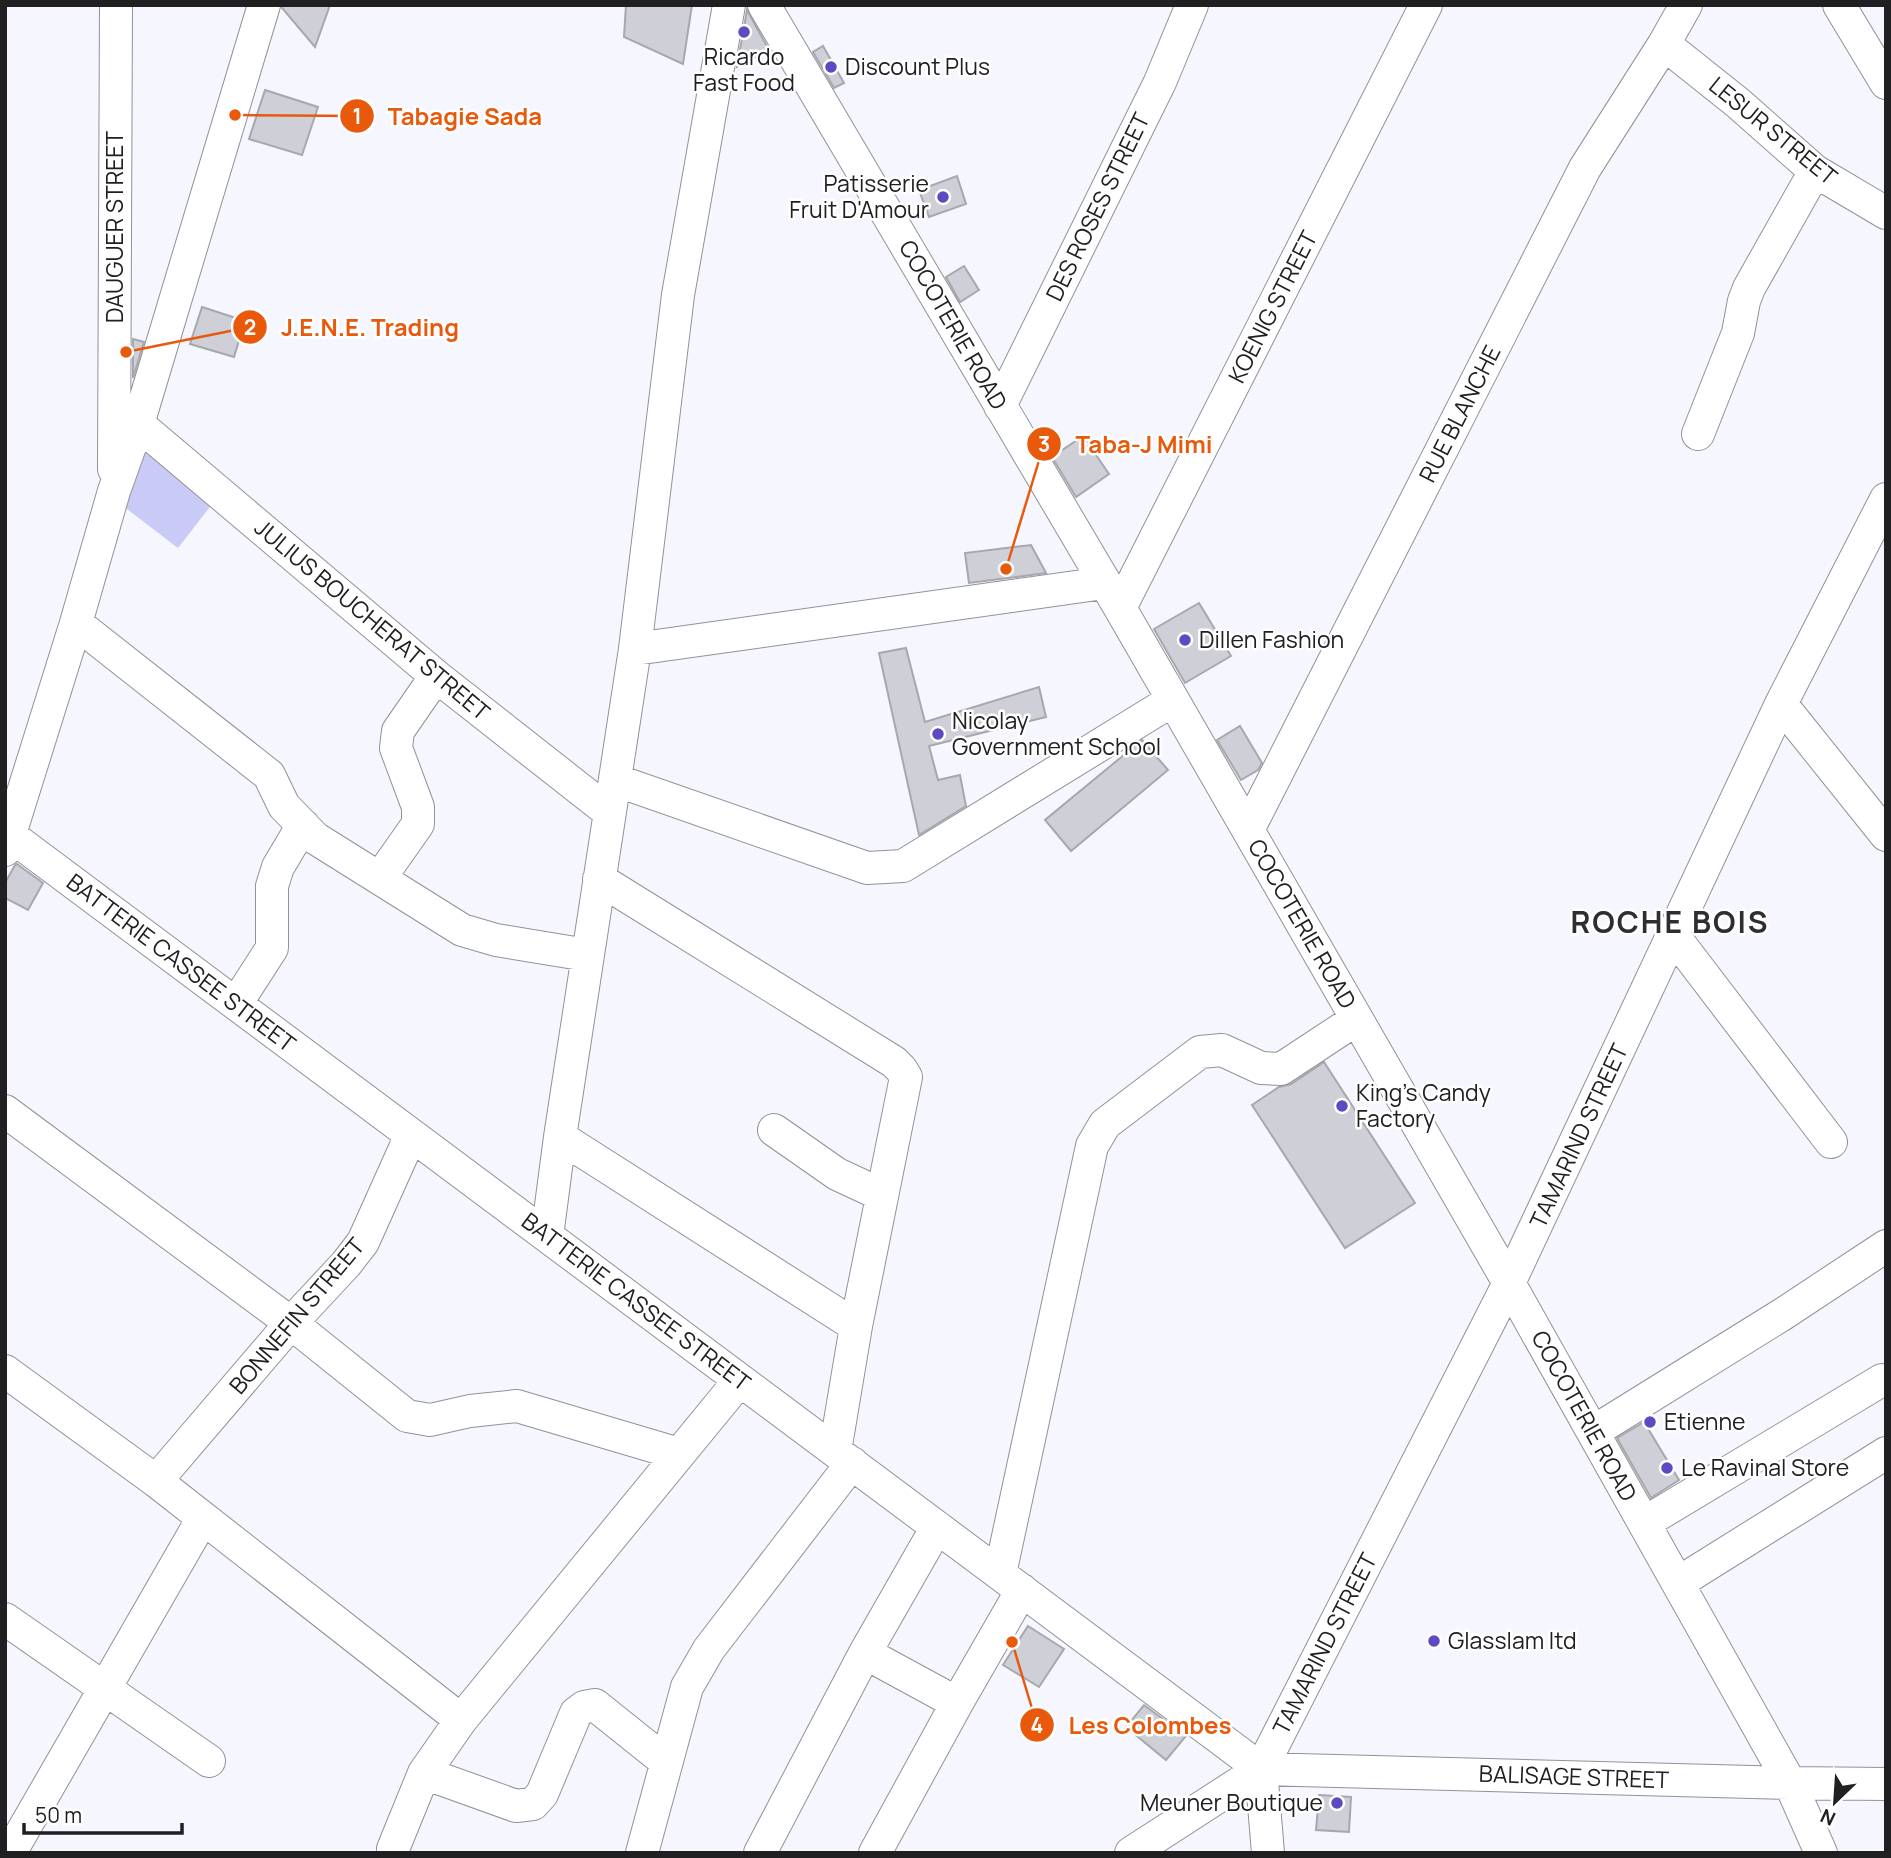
<svg xmlns="http://www.w3.org/2000/svg" width="1891" height="1858" font-family="Manrope,sans-serif">
  <style>
    .green { fill: #cacaf7 }
    .building { fill: #cfcfd7; stroke: #a7a7ae; stroke-width: 2 }
    .lines { fill: none; stroke-linecap: round; stroke-linejoin: round }
    .minor-casing { stroke: #919299; stroke-width: 34 }
    .minor { stroke: #fff; stroke-width: 32 }
    .poi-dot { fill: #5d4ac2; stroke: #fff; stroke-width: 2.5 }
    .labels { text-anchor: middle; stroke-width: 5; stroke-linejoin: round; paint-order: stroke }
    .poi-label { font-size: 23px; fill: #202023; stroke: #fff; text-anchor: start }
    .street-label { font-size: 23px; fill: #202023; stroke: #fff }
    .district-label { font-size: 30px; font-weight: bold; letter-spacing: 2px; fill: #2d2d32; stroke: #fff }
    .leader { fill: none; stroke: #e8590c; stroke-width: 2.5 }
    .callout-dot { fill: #e8590c; stroke: #fff; stroke-width: 2.5 }
    .mark-label { font-size: 21px; text-anchor: middle; font-weight: bold; fill: #fff }
    .callout-label { font-size: 24px; text-anchor: middle; font-weight: bold; fill: #e8590c; stroke: #fff; stroke-width: 5; stroke-linejoin: round; paint-order: stroke }
  </style>
  <rect width="100%" height="100%" fill="#f6f6fe"/>
  <!-- green -->
  <path class="green" d="M144,449L213,503L178,548L123,506Z"/>
  <!-- building -->
  <path class="building" d="M282,5H330L315,47L282,8Z
    M626,5H692L683,64L624,37Z
    M747,10L769,50L737,67Z
    M823,46L844,83L834,88L813,52Z
    M265,90L318,107L302,155L249,139Z
    M957,176L966,204L929,217L919,190Z
    M964,266L979,290L960,302L946,277Z
    M202,307L245,321L234,357L190,344Z
    M133,339L144,342L133,378Z
    M1083,436L1109,474L1076,497L1052,457Z
    M1031,545L1046,573L969,583L965,553Z
    M1199,603L1231,656L1185,683L1154,629Z
    M906,648L925,722L1039,687L1046,717L929,746L938,780L960,775L966,806L919,835L879,653Z
    M1240,726L1262,763L1258,770L1241,780L1217,740Z
    M1142,740L1168,770L1071,851L1045,820Z
    M17,864L43,883L28,910L5,898V883L15,865Z
    M1324,1062L1415,1203L1345,1248L1252,1105L1279,1087L1291,1084Z
    M1644,1422L1679,1480L1651,1498L1617,1438Z
    M1028,1626L1064,1649L1039,1687L1003,1665Z
    M1144,1705L1186,1736L1166,1760L1126,1727Z
    M1319,1795L1351,1797L1349,1832L1316,1830Z"/>
  <g class="lines">
    <defs>
      <path id="minor" d="M764,5L1120,608L1509,1283L1790,1783L1821,1853
        M1839,5L1886,83
        M1664,44L1738,103L1815,171L1886,213
        M1000,406L1160,82L1192,5
        M138,424L436,676L609,812
        M1698,434L1738,333L1744,301L1749,288L1815,171
        M114,469L116,5
        M1120,608L1426,5
        M76,623L269,775L284,806L315,838L462,930L496,940L587,955
        M635,649L1104,583
        M1781,704L1886,835
        M615,780L867,868L903,866L1173,700
        M1248,830L1585,168L1664,44L1686,5
        M11,836L1261,1769
        M5,850L76,623L114,491L138,424L264,5
        M380,878L418,824V807L396,748L398,731L436,676
        M599,879L894,1062L901,1069L906,1077L856,1326L835,1451
        M1673,935L1831,1142
        M236,1004L272,948V886L278,867L303,825
        M5,1111L291,1323L407,1416L430,1420L470,1411L517,1406L679,1454
        M774,1130L837,1174L882,1195
        M560,1137L856,1326
        M547,1236L560,1137L635,649L678,295L729,5
        M5,1371L156,1481L461,1720
        M1593,1432L1783,1314L1886,1246
        M156,1481L291,1323L346,1264L363,1242L411,1135
        M1644,1523L1882,1380
        M1000,1574L1092,1146L1105,1124L1200,1052L1222,1050L1261,1068L1281,1069L1357,1019
        M1678,1583L1886,1453
        M5,1619L209,1761
        M865,1653L937,1527
        M1261,1769L1509,1283L1781,704L1886,499
        M1261,1769L1790,1783L1886,1784
        M1261,1769L1268,1853
        M424,1773L516,1806L533,1804L542,1794L576,1713L584,1707L595,1705L665,1761
        M393,1849L424,1773L461,1720L740,1380
        M10,1853L203,1518
        M642,1853L687,1687L709,1649L852,1463
        M760,1853L865,1653L957,1703
        M875,1853L957,1703L1022,1590
        M1131,1853L1261,1769"/>
    </defs>
    <!-- minor casing -->
    <use href="#minor" class="minor-casing"/>
    <!-- minor -->
    <use href="#minor" class="minor"/>
  </g>
  <!-- markers -->
  <g class="poi-dot">
    <circle cx="744" cy="32" r="7"/>
    <circle cx="831" cy="67" r="7"/>
    <circle cx="943" cy="197" r="7"/>
    <circle cx="1185" cy="640" r="7"/>
    <circle cx="938" cy="734" r="7"/>
    <circle cx="1342" cy="1106" r="7"/>
    <circle cx="1650" cy="1422" r="7"/>
    <circle cx="1667" cy="1468" r="7"/>
    <circle cx="1434" cy="1641" r="7"/>
    <circle cx="1337" cy="1803" r="7"/>
  </g>
  <g class="labels">
    <!-- poi labels -->
    <g class="poi-label">
      <text x="744" y="65" text-anchor="middle">Ricardo<tspan x="744" dy="26">Fast Food</tspan></text>
      <text x="845" y="75">Discount Plus</text>
      <text x="929" y="192" text-anchor="end">Patisserie<tspan x="929" dy="26">Fruit D'Amour</tspan></text>
      <text x="1199" y="648">Dillen Fashion</text>
      <text x="952" y="729">Nicolay<tspan x="952" dy="26">Government School</tspan></text>
      <text x="1356" y="1101">King's Candy<tspan x="1356" dy="26">Factory</tspan></text>
      <text x="1664" y="1430">Etienne</text>
      <text x="1681" y="1476">Le Ravinal Store</text>
      <text x="1448" y="1649">Glasslam ltd</text>
      <text x="1323" y="1811" text-anchor="end">Meuner Boutique</text>
    </g>
    <!-- street labels -->
    <g class="street-label">
      <text transform="translate(1773 131) rotate(39)" y="8">LESUR STREET</text>
      <text transform="translate(1098 207) rotate(-64)" y="8">DES ROSES STREET</text>
      <text transform="translate(115 227) rotate(-90)" y="8">DAUGUER STREET</text>
      <text transform="translate(1273 307) rotate(-63)" y="8">KOENIG STREET</text>
      <text transform="translate(953 325) rotate(60)" y="8">COCOTERIE ROAD</text>
      <text transform="translate(1460 414) rotate(-63)" y="8">RUE BLANCHE</text>
      <text transform="translate(372 620) rotate(40)" y="8">JULIUS BOUCHERAT STREET</text>
      <text transform="translate(1302 924) rotate(60)" y="8">COCOTERIE ROAD</text>
      <text transform="translate(181 963) rotate(37)" y="8">BATTERIE CASSEE STREET</text>
      <text transform="translate(1579 1136) rotate(-65)" y="8">TAMARIND STREET</text>
      <text transform="translate(636 1302) rotate(37)" y="8">BATTERIE CASSEE STREET</text>
      <text transform="translate(297 1316) rotate(-50)" y="8">BONNEFIN STREET</text>
      <text transform="translate(1584 1416) rotate(61)" y="8">COCOTERIE ROAD</text>
      <text transform="translate(1325 1644) rotate(-63)" y="8">TAMARIND STREET</text>
      <text transform="translate(1574 1777) rotate(2)" y="8">BALISAGE STREET</text>
    </g>
    <!-- district labels -->
    <g class="district-label">
      <text x="1670" y="933">ROCHE BOIS</text>
    </g>
  </g>
  <!-- callouts -->
  <path class="leader" d="M235 115L357 116M126 352L250 327M1006 569L1044 444M1012 1642L1037 1725"/>
  <g class="callout-dot">
    <circle cx="235" cy="115" r="7"/>
    <circle cx="126" cy="352" r="7"/>
    <circle cx="1006" cy="569" r="7"/>
    <circle cx="1012" cy="1642" r="7"/>
    <circle cx="357" cy="116" r="18"/>
    <circle cx="250" cy="327" r="18"/>
    <circle cx="1044" cy="444" r="18"/>
    <circle cx="1037" cy="1725" r="18"/>
  </g>
  <g class="mark-label">
    <text x="357" y="124">1</text>
    <text x="250" y="335">2</text>
    <text x="1044" y="452">3</text>
    <text x="1037" y="1733">4</text>
  </g>
  <g class="callout-label">
    <text x="465" y="125">Tabagie Sada</text>
    <text x="370" y="336">J.E.N.E. Trading</text>
    <text x="1144" y="453">Taba-J Mimi</text>
    <text x="1150" y="1734">Les Colombes</text>
  </g>
  <!-- border -->
  <rect width="1891" height="1858" fill="none" stroke="#202023" stroke-width="14"/>
  <!-- north arrow -->
  <g transform="translate(1835 1802) rotate(205)" stroke="#ffffff" stroke-width="5" paint-order="stroke">
  <path d="M0-5L12 26L0 18L-12 26Z" fill="#202023"/>
  <text y="-10" font-size="19" font-weight="bold" text-anchor="middle" fill="#202023">N</text>
  </g>
  <!-- scale -->
  <path d="M24 1823v10h158v-10" fill="none" stroke="#202023" stroke-width="3.5"/>
  <text x="35" y="1823" font-size="21" fill="#202023" stroke="#ffffff" stroke-width="5" paint-order="stroke">50 m</text>
</svg>
